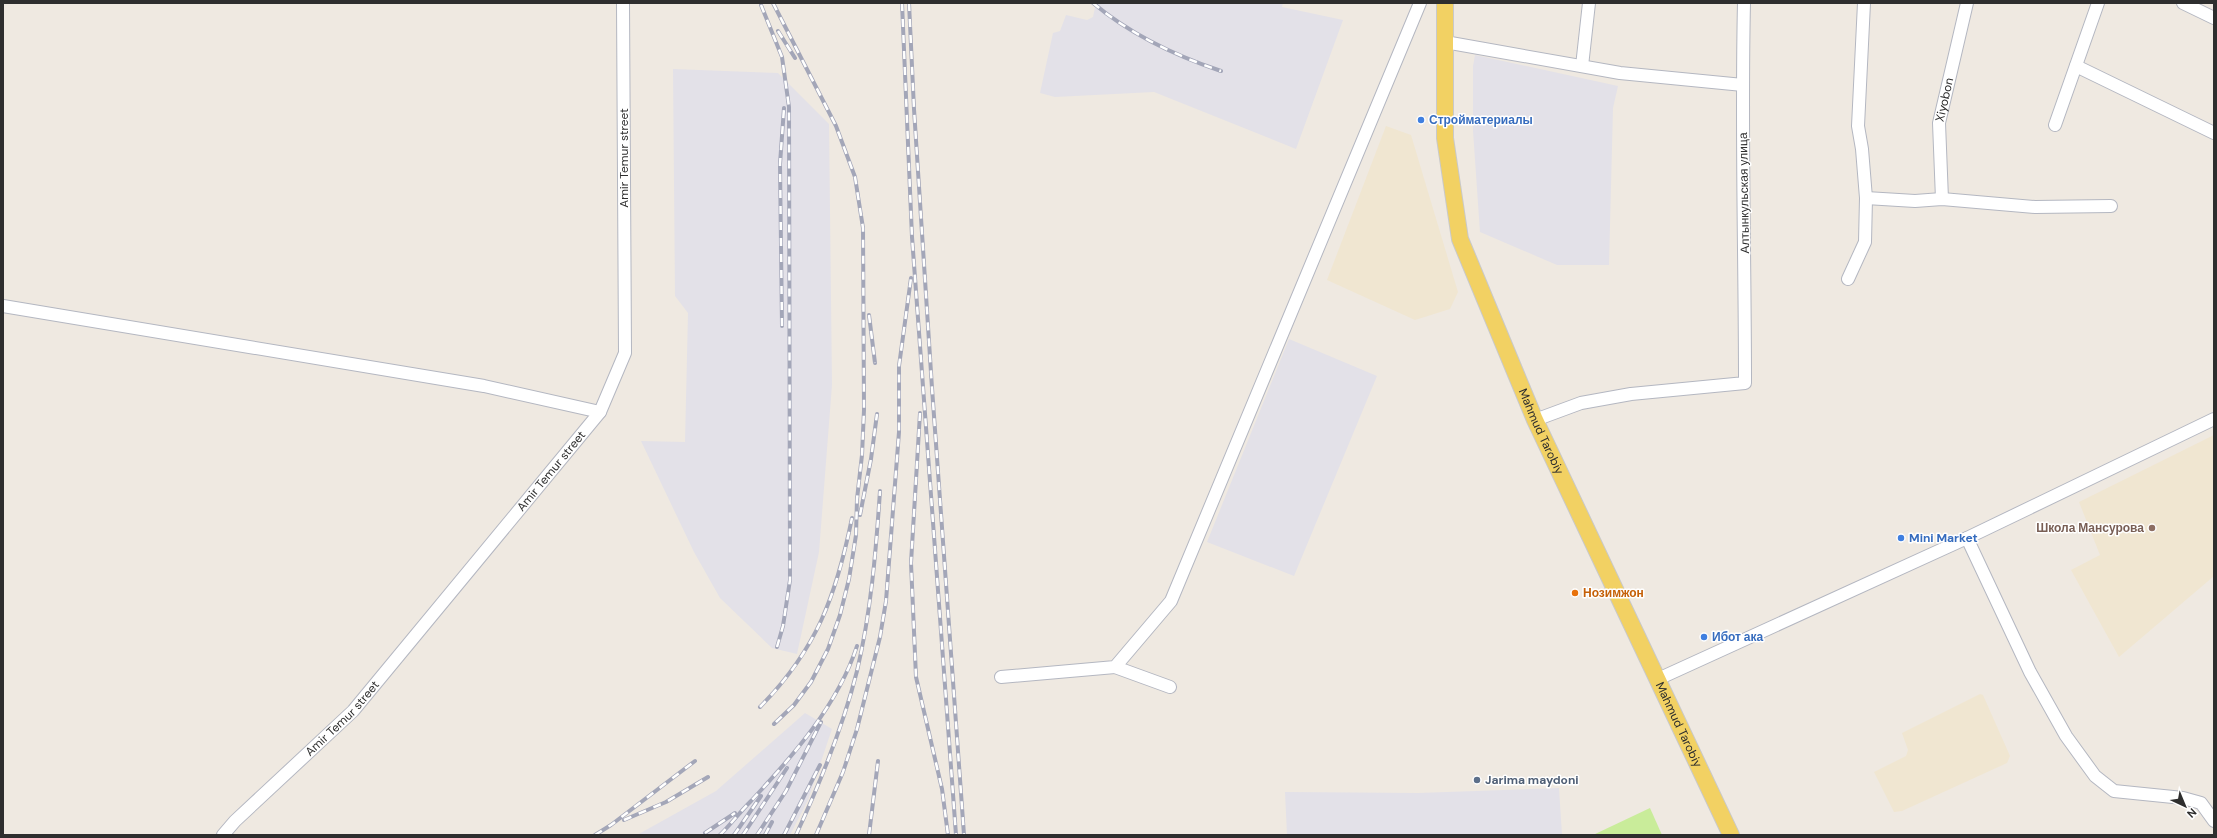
<svg xmlns="http://www.w3.org/2000/svg" width="2217" height="838" font-family="'DM Sans',sans-serif">
  <style>
    .industrial { fill: #e3e1e8 }
    .education { fill: #f0e6d1 }
    .pitch { fill: #c9ec9a }
    .lines { fill: none; stroke-linecap: round; stroke-linejoin: round }
    .minor-casing { stroke: #b4b7c1; stroke-width: 14 }
    .major-casing { stroke: #c9c9c9; stroke-width: 18 }
    .minor { stroke: #fff; stroke-width: 12 }
    .major { stroke: #f2d163; stroke-width: 16 }
    .rail-casing { stroke: #a3a6b8; stroke-width: 4 }
    .rail { stroke: #fff; stroke-width: 2.5; stroke-dasharray: 8; stroke-linecap: butt }
    .shop-dot { fill: #3f7fe0; stroke: #fff; stroke-width: 1.5 }
    .education-dot { fill: #8d6e63; stroke: #fff; stroke-width: 1.5 }
    .food-dot { fill: #e8710a; stroke: #fff; stroke-width: 1.5 }
    .service-dot { fill: #5c6f8a; stroke: #fff; stroke-width: 1.5 }
    .labels { text-anchor: middle; stroke-width: 3; stroke-linejoin: round; paint-order: stroke }
    .street-label { font-size: 12px; fill: #2e2e2e; stroke: #fff }
    .shop-label { font-size: 12px; font-weight: bold; fill: #366cbe; stroke: #fff; text-anchor: start }
    .education-label { font-size: 12px; font-weight: bold; fill: #785e54; stroke: #fff; text-anchor: end }
    .food-label { font-size: 12px; font-weight: bold; fill: #c56008; stroke: #fff; text-anchor: start }
    .service-label { font-size: 12px; font-weight: bold; fill: #4e5e75; stroke: #fff; text-anchor: start }
  </style>
  <rect width="100%" height="100%" fill="#efe9e1"/>
  <!-- industrial -->
  <path class="industrial" d="M1096,3H1283L1282,7L1343,20L1296,149L1154,92L1055,97L1040,93L1053,33L1060,31L1066,15L1087,20L1093,17Z
    M1475,55L1618,86L1613,108L1609,265H1557L1480,232L1473,131V66Z
    M673,69L778,73L829,124L832,385L819,552L797,654L772,648L720,598L694,552L641,441L685,442L688,313L675,296Z
    M1289,339L1377,376L1294,576L1207,542Z
    M805,713L832,729L808,800L790,835H637L716,791Z
    M1559,788L1562,835H1287L1285,792L1418,793Z"/>
  <!-- education -->
  <path class="education" d="M1386,126L1411,135L1458,292L1450,309L1415,320L1327,280Z
    M2214,435V576L2119,657L2071,570L2100,555L2079,502Z
    M1980,694L1983,695L2010,756L2007,763L1902,811L1894,812L1874,772L1906,756L1908,750L1902,733Z"/>
  <!-- pitch -->
  <path class="pitch" d="M1650,808L1662,835H1593Z"/>
  <g class="lines">
    <defs>
      <g id="minor">
        <path d="M2183,3L2214,18"/>
        <path d="M1445,42L1620,73L1743,85"/>
        <path d="M1582,66L1589,3"/>
        <path d="M2076,66L2214,133"/>
        <path d="M2055,125L2098,3"/>
        <path d="M1866,198L1915,201L1942,199L2035,207L2111,206"/>
        <path id="s1" d="M1942,199L1939,123L1967,3"/>
        <path d="M1848,279L1865,242L1866,198L1862,149L1858,126L1864,3"/>
        <path d="M3,306L484,386L600,412"/>
        <path d="M1535,420L1581,403L1631,394L1745,383C1745,256 1741,130 1744,3"/>
        <path d="M1967,538L2030,672L2066,736L2095,776L2114,791L2183,798L2201,803L2214,821"/>
        <path d="M1115,667L1170,687"/>
        <path d="M1001,677L1115,667L1171,601L1420,3"/>
        <path d="M1658,679L1967,538L2214,419"/>
        <path id="s2" d="M223,835L235,821L353,711L600,412L625,353L623,3"/>
      </g>
      <g id="major">
        <path id="s3" d="M1445,3V138L1460,239L1535,420L1731,835"/>
      </g>
    </defs>
    <!-- minor casing -->
    <use href="#minor" class="minor-casing"/>
    <!-- major casing -->
    <use href="#major" class="major-casing"/>
    <!-- minor -->
    <use href="#minor" class="minor"/>
    <!-- major -->
    <use href="#major" class="major"/>
    <defs>
      <path id="rail" d="M773,3L836,126L855,177L863,228L864,410L862,455L857,499L856,535L849,579L840,615L828,649L811,682L794,705L774,724
        M902,3L912,237L956,835
        M909,3L914,109L932,388L964,835
        M1093,3C1130,34 1176,56 1221,71
        M761,5L782,57L789,107L790,580L783,626L777,647
        M778,31L795,58
        M869,315L875,363
        M782,326L780,164L784,108
        M920,413L911,563L916,677L942,789L948,835
        M860,515L871,459L877,414
        M760,707C817,649 836,596 852,518
        M624,820L666,802L708,777
        M705,833L735,813
        M595,835L611,825L695,761
        M720,835C731,824 740,812 751,801C792,757 838,705 857,646
        M734,835L761,796
        M743,835L787,768
        M757,835L786,791L821,722
        M765,835L772,822
        M784,835L820,765
        M796,835C820,783 843,727 857,671C871,612 876,551 880,491
        M816,835L843,772L857,729L880,637L886,601L899,432V366L911,278
        M869,835L878,761"/>
    </defs>
    <!-- rail casing -->
    <use href="#rail" class="rail-casing"/>
    <!-- rail -->
    <use href="#rail" class="rail"/>
  </g>
  <!-- markers -->
  <g class="shop-dot">
    <circle cx="1421" cy="120" r="4"/>
    <circle cx="1901" cy="538" r="4"/>
    <circle cx="1704" cy="637" r="4"/>
  </g>
  <circle class="education-dot" cx="2152" cy="528" r="4"/>
  <circle class="food-dot" cx="1575" cy="593" r="4"/>
  <circle class="service-dot" cx="1477" cy="780" r="4"/>
  <g class="labels">
    <!-- street labels -->
    <g class="street-label">
      <text dy="4" stroke="none"><textPath href="#s1" startOffset="100">Xiyobon</textPath></text>
      <text transform="translate(624 158) rotate(-90)" y="4">Amir Temur street</text>
      <text transform="translate(1744 193) rotate(-91)" y="4">Алтынкульская улица</text>
      <text dy="4" stroke="none"><textPath href="#s3" startOffset="446">Mahmud Tarobiy</textPath></text>
      <text dy="4" stroke="none"><textPath href="#s2" startOffset="491">Amir Temur street</textPath></text>
      <text dy="4" stroke="none"><textPath href="#s2" startOffset="167">Amir Temur street</textPath></text>
      <text dy="4" stroke="none"><textPath href="#s3" startOffset="770">Mahmud Tarobiy</textPath></text>
    </g>
    <!-- shop labels -->
    <g class="shop-label">
      <text x="1429" y="124">Стройматериалы</text>
      <text x="1909" y="542">Mini Market</text>
      <text x="1712" y="641">Ибот ака</text>
    </g>
    <!-- education labels -->
    <g class="education-label">
      <text x="2144" y="532">Школа Мансурова</text>
    </g>
    <!-- food labels -->
    <g class="food-label">
      <text x="1583" y="597">Нозимжон</text>
    </g>
    <!-- service labels -->
    <g class="service-label">
      <text x="1485" y="784">Jarima maydoni</text>
    </g>
  </g>
  <!-- border -->
  <rect width="2217" height="838" fill="none" stroke="#2e2e2e" stroke-width="8"/>
  <!-- north arrow -->
  <g transform="translate(2185 806) rotate(136)" stroke="#ffffff" stroke-width="3" paint-order="stroke">
  <path d="M0-3L7 15L0 10L-7 15Z" fill="#2e2e2e"/>
  <text y="-6" font-size="11" font-weight="bold" text-anchor="middle" fill="#2e2e2e">N</text>
  </g>
</svg>
